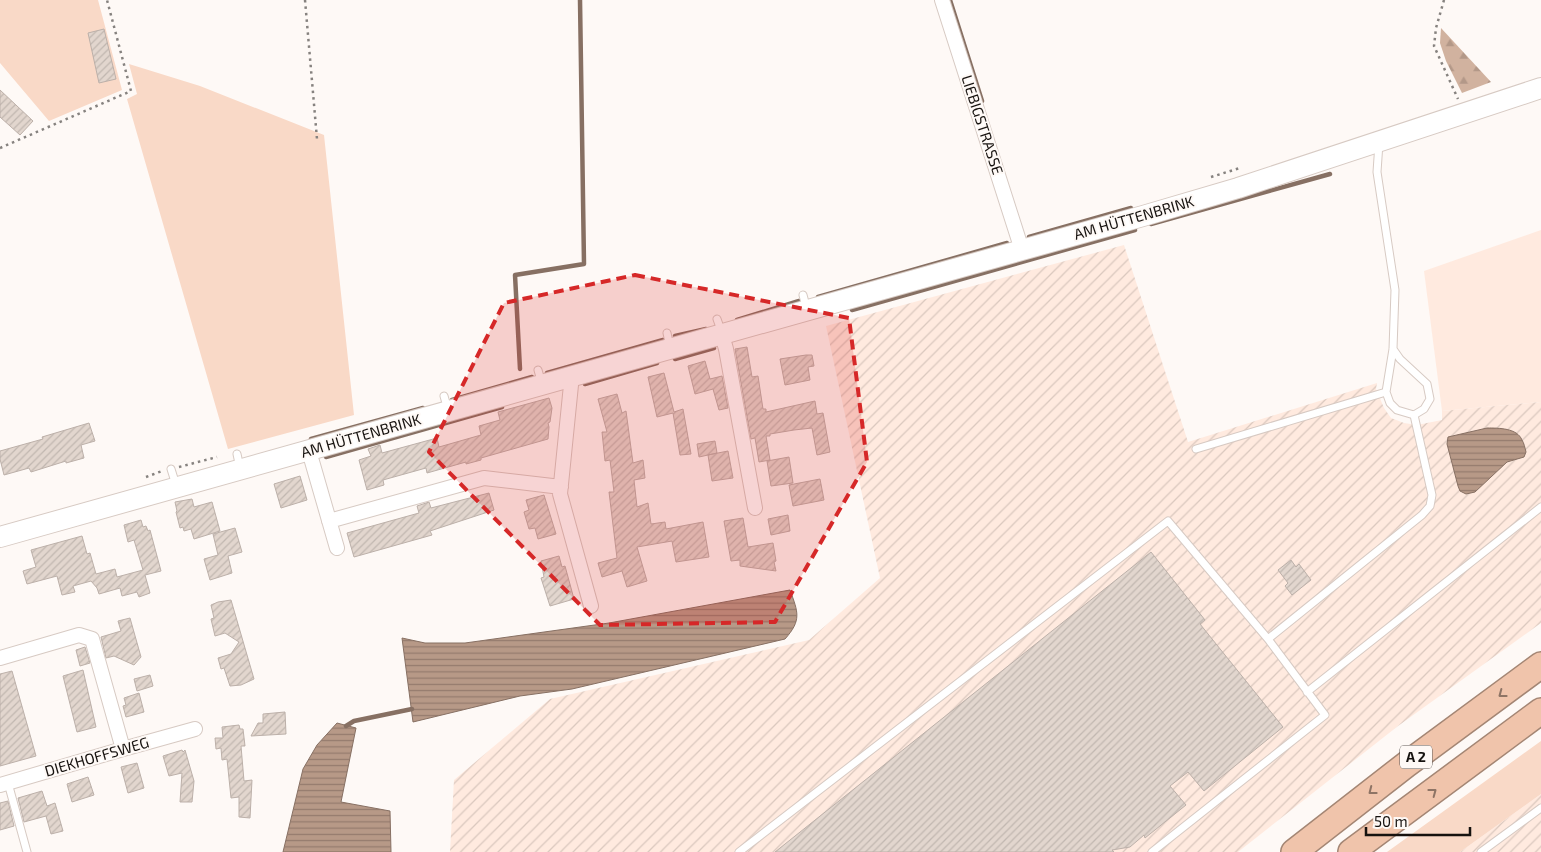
<svg xmlns="http://www.w3.org/2000/svg" width="1541" height="852" font-family="'Exo 2',sans-serif">
  <style>
    .built { fill: #ffeadf }
    .industrial { fill: url(#industrial-furrows) }
    .grass { fill: #f9d9c7 }
    .forest { fill: url(#forest-firs) }
    .water { fill: url(#water-rules); stroke: #877063 }
    .lines { fill: none; stroke-linecap: round; stroke-linejoin: round }
    .stream { stroke: #877063; stroke-width: 4.5 }
    .building { fill: url(#building-hatch); stroke: #bcb0a9 }
    .lane-casing { stroke: #d7cac3; stroke-width: 9 }
    .street-casing { stroke: #d7cac3; stroke-width: 16 }
    .secondary-casing { stroke: #d7cac3; stroke-width: 22 }
    .highway-casing { stroke: #a48674; stroke-width: 28 }
    .path { stroke: #86827f; stroke-width: 2.5; stroke-dasharray: 2.5 4; stroke-linecap: butt }
    .lane { stroke: #fff; stroke-width: 7 }
    .street { stroke: #fff; stroke-width: 14 }
    .secondary { stroke: #fff; stroke-width: 20 }
    .highway { stroke: #f0c4ab; stroke-width: 25 }
    .oneway { stroke: #8e7465 }
    .marked { fill: #d62828; fill-opacity: 0.2; stroke: #d62828; stroke-width: 4; stroke-dasharray: 10 6; stroke-linejoin: round }
    .labels { text-anchor: middle; stroke-width: 4; stroke-linejoin: round; paint-order: stroke }
    .shield { fill: #fef9f6; stroke: #5c5754; stroke-width: 1 }
    .shield-label { font-size: 14px; font-weight: bold; fill: #16120f }
    .street-label { font-size: 15px; fill: #16120f; stroke: #fef9f6 }
  </style>
  <defs>
    <pattern id="industrial-furrows" width="10" height="10" patternUnits="userSpaceOnUse" patternTransform="scale(1.25)"><rect width="10" height="10" fill="#ffeadf"/><path d="M-1 1l2-2M0 10L10 0M9 11l2-2" fill="none" stroke="#dac8be"/></pattern>
    <pattern id="forest-firs" width="22" height="20" patternUnits="userSpaceOnUse" patternTransform="scale(1.25)"><rect width="22" height="20" fill="#d1b29f"/><path d="M5 1l3.5 6h-7zM16 11l3.5 6h-7z" fill="#b39888"/></pattern>
    <pattern id="water-rules" width="6" height="5" patternUnits="userSpaceOnUse" patternTransform="scale(1.25)"><rect width="6" height="5" fill="#b79987"/><path d="M0 2.5h6" fill="none" stroke="#947b6d"/></pattern>
    <pattern id="building-hatch" width="6" height="6" patternUnits="userSpaceOnUse" patternTransform="scale(1.25)"><rect width="6" height="6" fill="#e2d6ce"/><path d="M-1 1l2-2M0 6l6-6M5 7l2-2" fill="none" stroke="#c1b7b0"/></pattern>
  </defs>
  <rect width="100%" height="100%" fill="#fef9f6"/>
  <!-- built -->
  <path class="built" d="M1541,230V402L1442,411L1424,271Z"/>
  <!-- industrial -->
  <path class="industrial" d="M1124,245L1188,442L1377,383L1376,389L1384,408L1391,418L1404,423L1417,425L1442,420V411L1541,402V623L1398,726L1238,852H450L454,780L550,699L809,640L880,578L826,326Z
    M1541,794V852H1460Z"/>
  <!-- grass -->
  <path class="grass" d="M0,0H98L122,90L49,121L0,63Z
    M129,64L200,86L324,135L354,415L228,449L127,99L137,94Z
    M1541,741V794L1460,852H1387Z"/>
  <!-- forest -->
  <path class="forest" d="M1441,28L1491,82L1462,93L1446,61L1440,43Z"/>
  <!-- water -->
  <path class="water" d="M1487,428C1499,428 1517,428 1522,440C1524,443 1525,448 1526,452L1524,457L1507,462L1475,492L1466,494L1460,491L1458,486L1447,444L1448,437Z
    M790,590C798,612 802,620 785,639L572,689L520,696L413,722L402,638L425,643H465L609,623Z
    M337,723L356,728L341,802L390,811L391,852H283L303,769L317,745Z"/>
  <g class="lines">
    <!-- stream -->
    <path class="stream" d="M950,0L982,101
      M1151,224L1330,174
      M1029,237L1131,208
      M818,297L1007,243
      M852,310L1135,230
      M737,320L799,301
      M675,336L706,329
      M675,359L714,348
      M520,369L515,275L584,264L580,0
      M547,373L663,340
      M585,384L657,363
      M452,400L532,377
      M311,439L423,408
      M326,457L502,407
      M346,726L354,721L412,709"/>
  </g>
  <!-- building -->
  <path class="building" d="M104,29L116,79L99,83L88,33Z
    M0,90L33,121L20,135L0,117Z
    M747,347L752,377L758,376L763,409H766V412L815,401L817,414L823,413L830,452L817,455L812,428L794,430L770,434V436H766L770,460L759,462L755,438L751,439L735,349Z
    M806,355H812L814,366L808,367L810,380L785,385L780,359Z
    M705,361L710,379L722,376L728,408L719,410L713,389L695,394L688,366Z
    M664,373L674,412L683,409L691,454L680,455L673,413L657,417L648,377Z
    M617,394L622,413L626,411L633,463L643,460L645,478L634,480L637,507L648,503L651,524L665,522L666,529L703,522L709,557L676,562L672,541L637,547L647,581L627,587L622,571L602,577L598,563L617,558L609,492H614L610,460L605,461L602,432H607L598,399Z
    M549,398L552,408L550,422L548,423L549,427L548,439L481,458V460L466,464V462L427,473L426,468L383,480L384,485L367,490L359,460L371,456L368,449L380,445L382,453L437,438L439,447L481,435L479,426L500,420L498,412Z
    M89,423L95,441L81,445L84,458L66,463V461L31,472L29,468L4,475L0,459V451L43,439L42,437Z
    M715,441L717,453L699,457L697,444Z
    M728,451L733,478L712,481L708,455Z
    M789,457L793,483L771,486L767,461Z
    M300,476L307,500L281,508L274,484Z
    M820,479L824,500L793,506L789,485Z
    M489,493L494,510L430,531L432,535L354,557L347,533L419,513L417,506L429,502L431,508Z
    M544,495L556,534L538,539L535,528L529,529L524,512L529,510L526,500Z
    M192,499L194,507L212,502L220,531L194,539L191,529L184,531L183,527L180,528L176,512L177,511L175,502Z
    M788,515L790,531L771,535L768,519Z
    M743,518L748,547L773,543L776,561L774,562L776,571L740,566V560L731,561L724,521Z
    M141,520L143,527L146,526L148,531L150,530L161,571L145,575L150,593L139,597L137,592L122,596L120,588L99,594L97,588L91,581L73,586L75,592L62,595L57,576L27,584L23,571L36,567L31,550L82,536L87,554L90,553L96,574L115,569L117,577L143,570L134,540L128,542L124,525Z
    M235,528L242,552L228,556L232,573L210,580L204,559L218,555L213,534Z
    M1151,552L1205,620L1200,624L1283,727L1204,791L1188,772L1170,786L1186,805L1145,838L1144,835L1130,847L1112,850L1114,852H775Z
    M559,556L562,567L565,566L574,599L550,606L541,578L544,577L541,561Z
    M1291,560L1296,567L1299,564L1311,580L1292,595L1285,586L1288,583L1278,570Z
    M231,600L254,679L241,685L230,686L224,668L221,669L218,658L231,654L239,642L225,633L215,636L211,619L214,618L211,605L218,602Z
    M130,618L141,657L134,665L114,656L106,658L101,637L121,631L118,621Z
    M85,647L90,663L80,666L76,650Z
    M83,670L96,727L77,732L63,676Z
    M12,671L36,756L0,766V674Z
    M150,675L153,686L137,691L134,679Z
    M139,693L144,712L126,717L123,706L126,705L124,698Z
    M285,712L286,734L251,736L258,723H263V714Z
    M239,725L240,729H243L245,746H241L244,781L252,780L250,818L239,817V797L231,798L227,759L222,760L221,748L216,749L215,738H223L222,727Z
    M182,750L183,752L185,750L194,781L192,802H180L182,773L169,776L163,756Z
    M137,763L144,788L128,793L121,767Z
    M88,777L94,795L72,802L67,784Z
    M42,791L47,806L55,803L63,831L51,834L46,816L24,822L18,798Z
    M8,801L14,826L0,830V803Z"/>
  <g class="lines">
    <defs>
      <path id="lane" d="M1379,143L1377,172L1395,290L1393,349L1386,392L1390,403L1397,410L1414,415L1424,409L1430,399L1427,384L1400,359L1393,349
        M803,295L807,310
        M717,319L722,333
        M667,333L670,347
        M538,370L542,384
        M444,396L448,410
        M1196,449L1386,392
        M237,454L240,468
        M171,469L176,485
        M1268,639L1422,515L1430,506L1432,495L1414,415
        M1307,692L1541,507
        M8,783L27,852
        M739,852L1168,521L1268,639L1325,715L1152,852
        M1481,852L1541,808"/>
      <path id="street" d="M942,0L1022,250
        M722,335L726,349L755,508
        M568,378L571,385L560,494L591,606
        M309,451L337,548
        M329,521L484,478L561,487
        M0,658L79,635L92,639L123,749
        M0,785L123,749L195,729"/>
      <path id="secondary" d="M0,537L1143,216L1238,188L1541,88"/>
      <path id="highway" d="M1294,852L1407,764L1541,665
        M1351,852L1541,711"/>
    </defs>
    <!-- lane casing -->
    <use href="#lane" class="lane-casing"/>
    <!-- street casing -->
    <use href="#street" class="street-casing"/>
    <!-- secondary casing -->
    <use href="#secondary" class="secondary-casing"/>
    <!-- highway casing -->
    <use href="#highway" class="highway-casing"/>
    <!-- path -->
    <path class="path" d="M305,0L317,139
      M1444,0L1436,28L1434,46L1458,99
      M0,148L131,91L107,0
      M1211,177L1240,168
      M179,467L217,457
      M146,477L162,471"/>
    <!-- lane -->
    <use href="#lane" class="lane"/>
    <!-- street -->
    <use href="#street" class="street"/>
    <!-- secondary -->
    <use href="#secondary" class="secondary"/>
    <!-- highway -->
    <use href="#highway" class="highway"/>
  </g>
  <!-- one-way arrows -->
  <defs><path id="oneway-chevron" d="M-2-3.5L2.5 0L-2 3.5" fill="none" stroke-width="1.6" stroke-linecap="round" stroke-linejoin="round" transform="scale(1.25)"/></defs>
  <g class="oneway">
    <use href="#oneway-chevron" transform="translate(1502 694) rotate(143)"/>
    <use href="#oneway-chevron" transform="translate(1372 791) rotate(142)"/>
    <use href="#oneway-chevron" transform="translate(1433 792) rotate(-37)"/>
  </g>
  <!-- marked area -->
  <path class="marked" d="M635,275L849,318L867,462L775,622L600,625L429,452L504,303Z"/>
  <g class="labels">
    <!-- shield labels -->
    <rect class="shield" x="1400" y="745.5" width="32" height="23" rx="4"/>
    <g class="shield-label">
      <text x="1416" y="762">A 2</text>
    </g>
    <!-- street labels -->
    <g class="street-label">
      <text transform="translate(982 125) rotate(72)" y="5">LIEBIGSTRASSE</text>
      <text transform="translate(1134 218) rotate(-16)" y="5">AM HÜTTENBRINK</text>
      <text transform="translate(361 436) rotate(-16)" y="5">AM HÜTTENBRINK</text>
      <text transform="translate(97 757) rotate(-16)" y="5">DIEKHOFFSWEG</text>
    </g>
  </g>
  <!-- scale -->
  <path d="M1366 827v8h104v-8" fill="none" stroke="#16120f" stroke-width="2.5"/>
  <text x="1374" y="827" font-size="15" fill="#16120f" stroke="#fef9f6" stroke-width="4" paint-order="stroke">50 m</text>
</svg>
